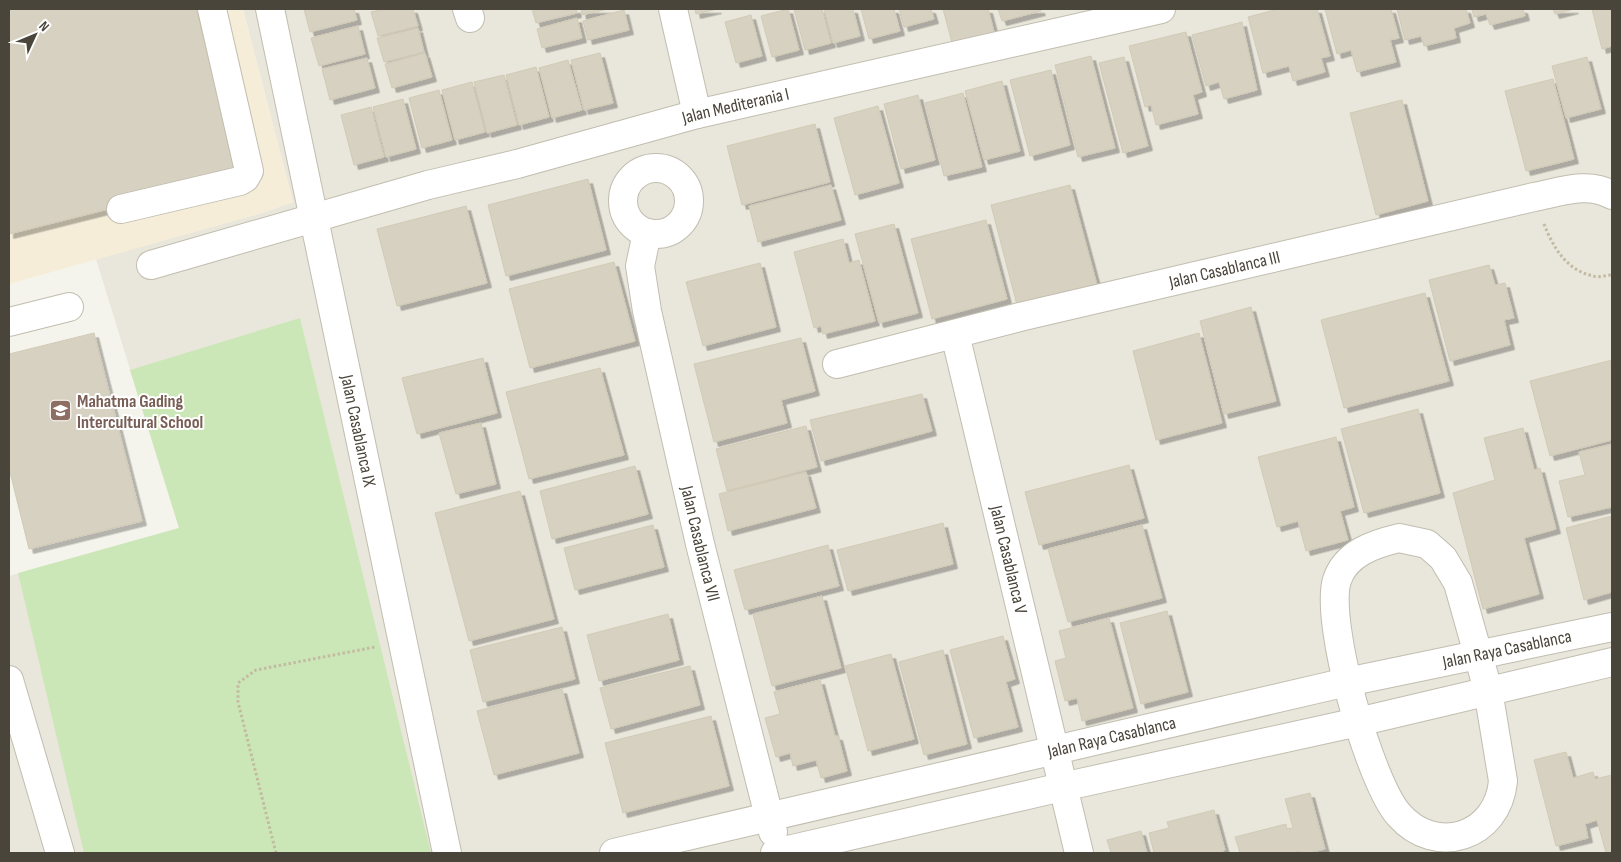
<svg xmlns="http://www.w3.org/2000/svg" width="1621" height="862" font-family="'Sofia Sans Condensed',sans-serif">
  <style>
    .residential { fill: #e9e6db }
    .commercial { fill: #f6edd9 }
    .green { fill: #cce7b7 }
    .building { fill: #d7d1c2; stroke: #d1cab5; filter: url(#shadow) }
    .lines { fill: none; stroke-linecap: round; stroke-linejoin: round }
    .minor-casing { stroke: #c1bdaf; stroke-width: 30 }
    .path { stroke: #c2baa1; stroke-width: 3; stroke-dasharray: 2.5 2.5; stroke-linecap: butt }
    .minor { stroke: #fff; stroke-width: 28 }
    .labels { text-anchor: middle; stroke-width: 4; stroke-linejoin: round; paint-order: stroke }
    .street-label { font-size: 18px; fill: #4a453a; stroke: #fff }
    .education-label { font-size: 18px; font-weight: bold; fill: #785e54; stroke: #fff; text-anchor: start }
  </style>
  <defs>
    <filter id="shadow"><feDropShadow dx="4.5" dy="4.5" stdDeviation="0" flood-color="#0004"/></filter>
  </defs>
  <rect width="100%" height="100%" fill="#f5f4ec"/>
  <!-- residential -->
  <path class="residential" d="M243,9H1612V853H9V576L179,528L96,259L262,213L293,202Z"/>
  <!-- commercial -->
  <path class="commercial" d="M9,9H243L293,202L262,213L9,284Z"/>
  <!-- green -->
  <path class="green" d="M300,318L431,853H84L18,573L179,528L130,370Z"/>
  <!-- building -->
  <path class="building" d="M9,9H196L240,176L9,234Z
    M304,9H354L357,20L310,32Z
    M384,9H413L418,26L378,36L371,12Z
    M532,9H576L577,13L536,23Z
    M581,9H608L582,15Z
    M695,9H717L696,14Z
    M788,9L799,50L772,57L761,16Z
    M794,9H822L831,43L805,50Z
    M824,9H853L860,36L833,43Z
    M861,9H894L900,31L869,39Z
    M899,9H931L934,19L904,27Z
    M943,9H988L996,39L954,50Z
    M998,9H1040L1041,11L1002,21Z
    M1278,9H1317L1330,56L1321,58L1325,72L1293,81L1289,66L1263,73L1248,17Z
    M1325,9H1391L1399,38L1390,40L1396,62L1357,72L1351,50L1337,54Z
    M1397,9H1466L1470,23L1454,28L1456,38L1424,46L1421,36L1405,40Z
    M1472,9H1523L1525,16L1490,25L1486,14L1474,17Z
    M1553,9H1574L1555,14Z
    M1592,9H1612V46L1602,49Z
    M624,10L629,30L588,40L583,21Z
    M751,15L762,56L736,63L725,22Z
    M577,18L582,38L542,48L537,29Z
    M1242,22L1257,90L1224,99L1219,82L1206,86L1192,35Z
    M358,26L365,54L319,66L311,38Z
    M418,28L424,52L384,62L377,38Z
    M1186,32L1202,92L1193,95L1198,114L1156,125L1151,105L1145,107L1129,46Z
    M425,53L432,77L392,88L385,64Z
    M600,53L613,103L584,110L571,60Z
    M1091,56L1115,148L1078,157L1055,65Z
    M1124,57L1148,146L1123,153L1099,63Z
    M1587,57L1601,109L1566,118L1552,66Z
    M367,58L375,88L330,100L322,69Z
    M568,60L582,110L552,118L539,68Z
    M536,67L549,117L519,125L506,75Z
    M1051,70L1070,145L1030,156L1010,80Z
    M504,75L517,125L487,133L474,82Z
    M1553,79L1574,159L1526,171L1505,91Z
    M1002,81L1020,151L984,160L965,91Z
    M472,82L485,132L455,140L442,90Z
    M439,90L452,140L422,148L409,98Z
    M963,93L982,167L944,176L925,103Z
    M918,95L935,160L901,169L884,104Z
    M403,99L416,149L386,157L373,107Z
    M1402,100L1428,201L1376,215L1350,113Z
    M878,106L899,183L855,195L834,118Z
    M371,107L384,157L354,165L341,115Z
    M815,124L830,182L742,205L727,146Z
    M588,179L606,250L506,276L488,205Z
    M831,185L841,220L758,242L749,206Z
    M1070,185L1097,285L1017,305L991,205Z
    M466,206L487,283L397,306L377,229Z
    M986,220L1007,299L932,319L911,239Z
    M894,224L918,313L879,323L855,234Z
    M843,239L849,263L859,260L875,321L823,334L821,326L814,328L794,252Z
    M614,262L635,341L530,368L509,289Z
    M760,263L776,327L703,346L686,282Z
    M1489,265L1495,285L1505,283L1514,318L1504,320L1510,345L1450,361L1429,280Z
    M1425,293L1449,381L1344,408L1321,320Z
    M1251,307L1276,401L1224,414L1200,321Z
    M94,333L142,521L29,549L9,468V354Z
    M1199,333L1222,423L1156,440L1133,351Z
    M801,338L815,391L781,400L787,423L714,442L694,364Z
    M483,358L497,413L417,434L402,378Z
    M1612,360V440L1550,456L1530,381Z
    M600,368L624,455L529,479L506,392Z
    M922,394L932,431L821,461L810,420Z
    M1418,409L1440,493L1364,513L1341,429Z
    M481,423L496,484L456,494L439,433Z
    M806,426L817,467L727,491L716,449Z
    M1523,428L1534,470L1540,468L1556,529L1524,538L1539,594L1483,609L1453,493L1495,480L1484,438Z
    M1336,437L1354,507L1340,511L1348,540L1306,551L1298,521L1277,527L1258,457Z
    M1612,444V507L1568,517L1559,481L1585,475L1579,452Z
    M1129,465L1144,518L1039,545L1025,492Z
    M635,466L648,514L552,539L540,491Z
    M806,472L816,508L728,531L719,494Z
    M520,491L554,619L469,641L435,513Z
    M1612,516V592L1584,600L1566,528Z
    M943,523L953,564L848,591L837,550Z
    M653,525L664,567L575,590L564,548Z
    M1142,525L1162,598L1068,622L1048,549Z
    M828,545L839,586L745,610L734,570Z
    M822,596L841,668L772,686L753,614Z
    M1167,611L1188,692L1141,704L1120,623Z
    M668,614L679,660L599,681L587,635Z
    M1109,618L1133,708L1082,721L1077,698L1065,701L1055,661L1066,658L1059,631Z
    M562,627L575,679L483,702L470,650Z
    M1003,636L1015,679L1006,682L1018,727L974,738L950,650Z
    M943,650L967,744L924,755L899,662Z
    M891,654L914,739L868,751L845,666Z
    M690,666L700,705L611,729L600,688Z
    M820,680L835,736H838L847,771L821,778L816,760L793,766L790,753L776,757L765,718L780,714L774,692Z
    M562,689L579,753L494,775L477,711Z
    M711,716L729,786L623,813L605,743Z
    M1566,752L1573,778L1593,772L1595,779L1612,775V853H1606L1597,820L1585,824L1588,838L1556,846L1534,760Z
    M1310,793L1325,849L1308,853H1300L1299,851L1293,853H1240L1235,837L1286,824L1287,829L1293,828L1285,799Z
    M1214,810L1225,850L1220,853H1154L1149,833L1169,828L1167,822Z
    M1141,831L1147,853H1111L1107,840Z"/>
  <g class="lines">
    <defs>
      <g id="minor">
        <path id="s1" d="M270,9L447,853"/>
        <path d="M467,9L470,18"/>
        <path d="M673,9L697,114"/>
        <circle cx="656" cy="201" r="33"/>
        <path d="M121,209L240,181L245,178L249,171L212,9"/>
        <path id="s2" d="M647,233L640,266L647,311L700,544L773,832"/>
        <path id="s3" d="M151,265L428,185L517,164L697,114L1161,9"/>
        <path d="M9,322L69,307"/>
        <path id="s4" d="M955,334L1079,853"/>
        <path id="s5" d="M837,364L1024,316L1534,197C1560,192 1588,181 1612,195"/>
        <path d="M1399,538L1427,544L1443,558L1458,583L1488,690L1503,781C1498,837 1436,857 1399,815C1370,783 1324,622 1337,580C1346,553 1374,544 1399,538Z"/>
        <path d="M9,680L60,853"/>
        <path id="s6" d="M614,853L1347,682L1612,627"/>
        <path d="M775,853L1062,787L1358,722L1612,662"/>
      </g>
    </defs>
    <!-- minor casing -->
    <use href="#minor" class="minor-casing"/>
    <!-- path -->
    <path class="path" d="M1544,224C1553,247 1566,270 1593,276C1598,278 1607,275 1612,275
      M276,853L238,702V683L256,670L375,647"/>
    <!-- minor -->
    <use href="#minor" class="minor"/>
  </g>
  <!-- icons -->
  <defs>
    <symbol id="school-square" viewBox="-11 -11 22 22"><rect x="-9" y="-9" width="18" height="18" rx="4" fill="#8d6e63" stroke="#fff"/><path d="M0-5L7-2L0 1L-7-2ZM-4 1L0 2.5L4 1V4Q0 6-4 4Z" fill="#fff"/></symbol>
  </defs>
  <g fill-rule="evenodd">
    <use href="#school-square" x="48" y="398" width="25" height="25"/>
  </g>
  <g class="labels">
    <!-- street labels -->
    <g class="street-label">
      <text dy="6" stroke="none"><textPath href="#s3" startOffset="606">Jalan Mediterania I</textPath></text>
      <text dy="6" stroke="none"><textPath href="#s5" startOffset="399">Jalan Casablanca III</textPath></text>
      <text dy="6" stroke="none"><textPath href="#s1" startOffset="431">Jalan Casablanca IX</textPath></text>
      <text dy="6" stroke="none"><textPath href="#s2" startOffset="318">Jalan Casablanca VII</textPath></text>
      <text dy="6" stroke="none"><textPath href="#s4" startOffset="232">Jalan Casablanca V</textPath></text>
      <text dy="6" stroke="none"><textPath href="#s6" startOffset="916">Jalan Raya Casablanca</textPath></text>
      <text dy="6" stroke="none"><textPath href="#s6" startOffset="511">Jalan Raya Casablanca</textPath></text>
    </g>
    <!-- education labels -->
    <g class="education-label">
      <text x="77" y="407">Mahatma Gading<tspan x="77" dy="21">Intercultural School</tspan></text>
    </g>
  </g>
  <!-- border -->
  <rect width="1621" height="862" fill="none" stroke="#4a453a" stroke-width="20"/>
  <!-- north arrow -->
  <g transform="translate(35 35) rotate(46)" stroke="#ffffff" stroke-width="4" paint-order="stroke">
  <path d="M0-4L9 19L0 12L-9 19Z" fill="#4a453a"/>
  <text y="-8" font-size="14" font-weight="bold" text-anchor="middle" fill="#4a453a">N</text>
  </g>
</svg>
